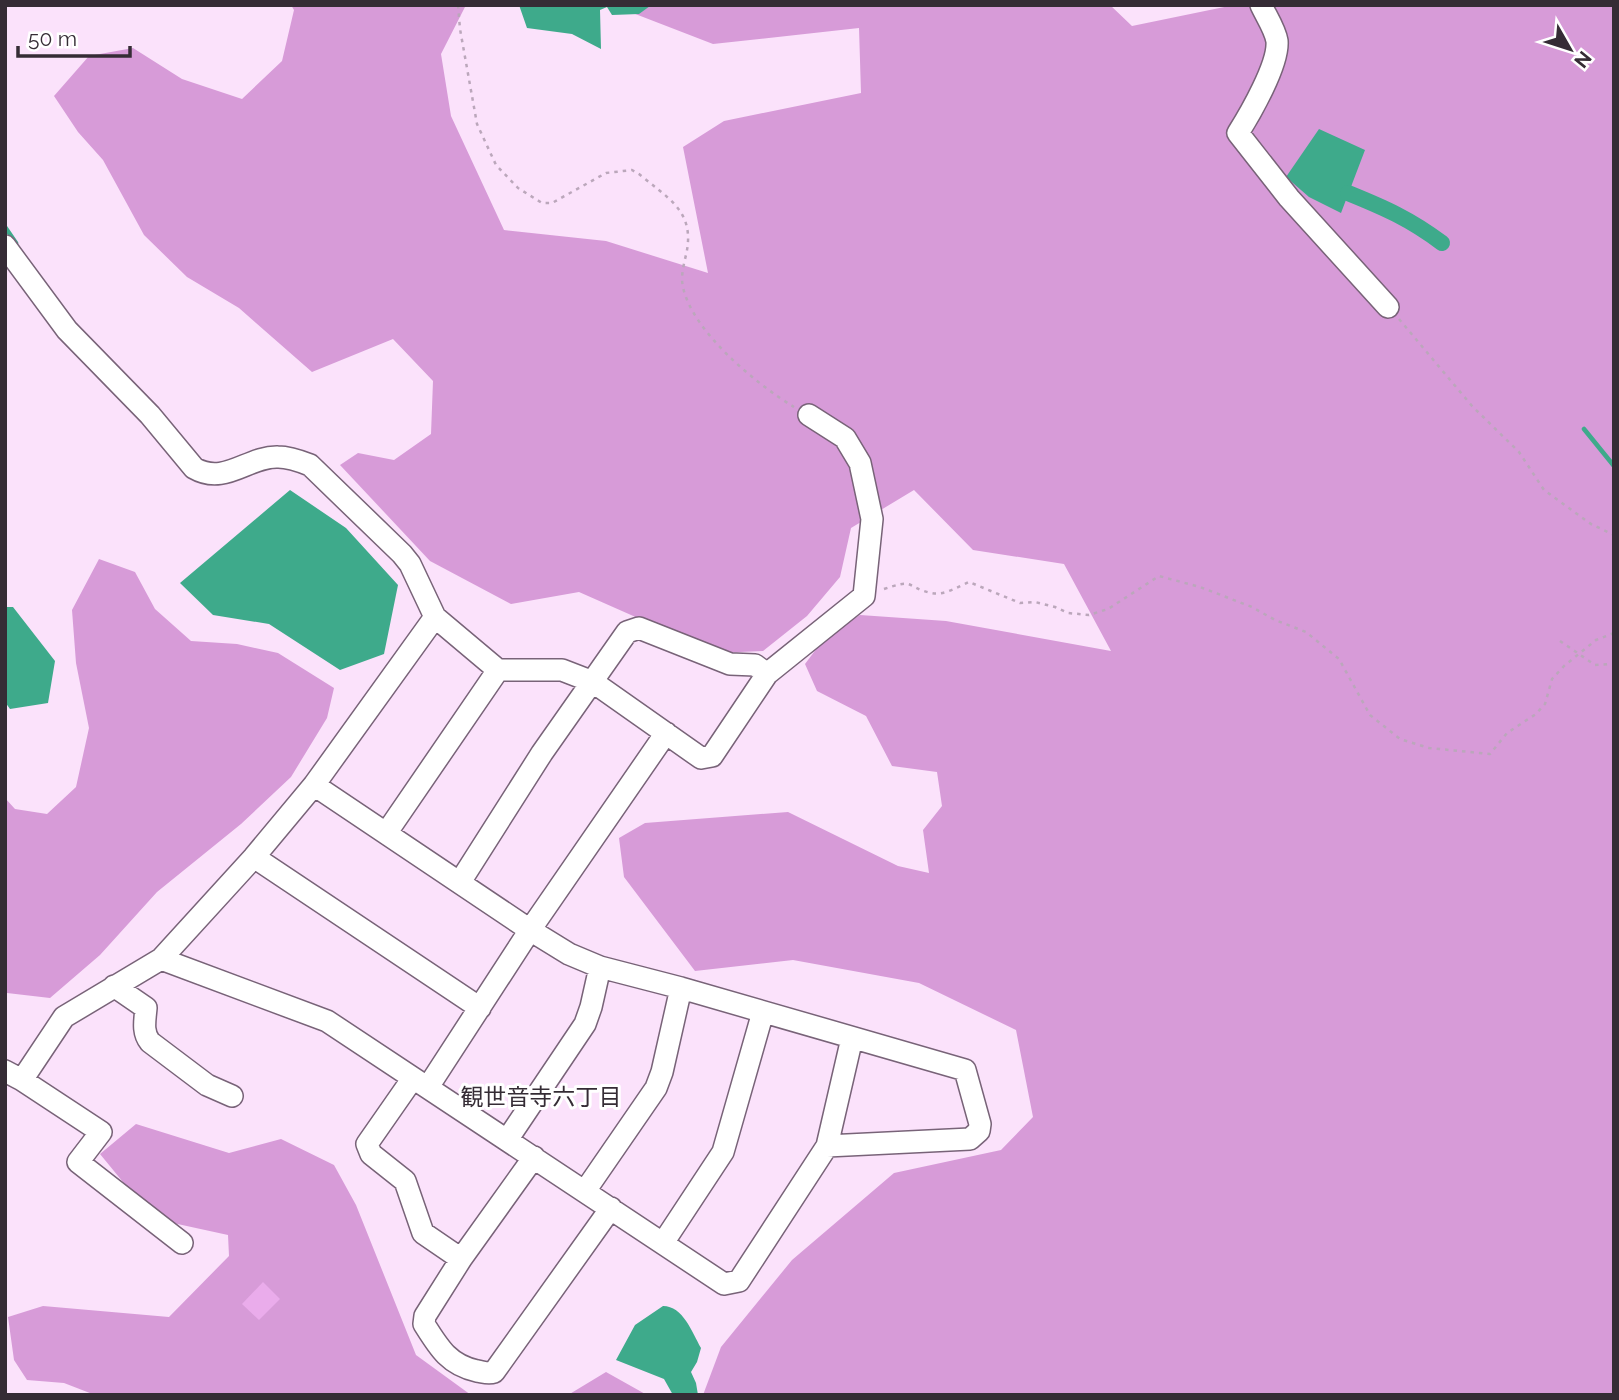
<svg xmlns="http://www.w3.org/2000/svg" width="1619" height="1400" font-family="Raleway,'Noto Sans JP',sans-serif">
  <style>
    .forest { fill: #d79bd8 }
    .water { fill: #3eaa8b }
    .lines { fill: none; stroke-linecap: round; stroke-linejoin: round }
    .stream { stroke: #3eaa8b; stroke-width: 4.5 }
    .canal { stroke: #3eaa8b; stroke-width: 16 }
    .building { fill: #eaaceb }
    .minor-casing { stroke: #786378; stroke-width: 24 }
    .path { stroke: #bba7bb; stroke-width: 2.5; stroke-dasharray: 3.5 5; stroke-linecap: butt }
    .minor { stroke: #fff; stroke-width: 21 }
    .labels { text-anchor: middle; stroke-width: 6; stroke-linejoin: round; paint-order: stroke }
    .neighbourhood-label { font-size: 23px; fill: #352c35; stroke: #fff }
  </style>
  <rect width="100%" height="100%" fill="#fbe2fb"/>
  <!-- forest -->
  <path class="forest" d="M291,5H466L441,54L451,116L504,230L606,241L708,273L683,147L724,121L861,93L859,28L713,44L612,5H1110L1132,26L1234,5H1614V1395H703L721,1347L792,1260L894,1173L1001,1150L1033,1117L1016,1030L919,983L793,960L695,971L624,877L619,838L645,823L788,812L898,866L929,873L923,830L942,806L937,772L892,766L866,716L817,691L805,664L826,636L860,615L946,621L1111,651L1064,564L973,550L914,490L851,528L840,577L807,616L763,651L717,653L579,592L511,604L430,561L340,465L358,453L394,460L431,434L433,381L393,339L312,372L239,308L187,277L144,235L103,160L78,132L54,96L89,56L133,48L182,79L242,99L282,61L294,10Z
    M99,559L135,572L155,609L191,641L237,644L278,653L334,688L327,718L291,777L241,824L157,892L100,955L50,998L7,993L5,798L15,809L47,814L76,787L89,728L76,663L72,610Z
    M136,1124L229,1153L281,1139L334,1165L356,1205L416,1355L471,1395H95L64,1383L27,1380L14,1360L8,1317L43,1306L169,1317L229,1256L228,1235L173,1223L132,1193L100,1154Z
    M606,1372L647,1395H568Z"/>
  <!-- water -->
  <path class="water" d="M519,5H649L650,6L639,14L612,15L607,7L600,10L601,49L572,34L527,28Z
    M1319,129L1365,150L1341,213L1309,197L1286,177Z
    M290,490L346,528L398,585L384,654L340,670L269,624L213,615L180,583Z
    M5,607H13L55,661L48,703L10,709L5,702Z
    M663,1306C683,1306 692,1332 701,1348L697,1362L691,1372L696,1383L698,1395H673L664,1379L616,1360L635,1325Z"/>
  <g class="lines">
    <!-- stream -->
    <path class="stream" d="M5,227L16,243
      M1584,429L1614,466"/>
    <!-- canal -->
    <path class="canal" d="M1348,193C1385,208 1410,219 1442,243"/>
  </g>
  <!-- building -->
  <path class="building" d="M263,1282L280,1299L259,1320L242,1304Z"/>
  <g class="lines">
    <defs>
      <path id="minor" d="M1261,5C1266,16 1275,29 1277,41C1279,64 1250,114 1238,133L1289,198L1388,307
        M5,246L67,330L150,415L194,468C225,486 248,456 278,457C289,457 300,461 310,465L402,554L410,564L435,617L498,670H562L593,682L701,758L712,756L767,674L864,596L872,519L860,463L845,438L809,415
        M314,785L530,930L569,954L600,967L681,988L965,1070L980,1124L979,1131L970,1139L827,1146
        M387,832L498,670
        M254,857L480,1008
        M460,882L542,753L627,632L639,628L730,664L755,665L767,674
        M161,959L327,1021L724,1284L739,1281L827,1146L852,1038
        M114,986L146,1008C145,1020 142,1032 150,1042L207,1085L232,1096
        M5,1071L22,1080L64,1017L161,959L254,857L314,785L435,617
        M413,1078L367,1144L371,1154L405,1181L423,1233L461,1259
        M22,1080L101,1132L78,1162L182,1243
        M428,1087L530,930L666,733
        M507,1140L585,1024L591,1007L600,967
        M534,1157L461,1259L425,1316L424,1324C439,1348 449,1365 477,1371C484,1372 488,1374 494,1372L611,1208
        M585,1191L656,1088L662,1072L681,988
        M663,1243L723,1152L763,1012"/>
    </defs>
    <!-- minor casing -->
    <use href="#minor" class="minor-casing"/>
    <!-- path -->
    <path class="path" d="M458,5L460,29L477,124L496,165L518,188L542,203H552L606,173L632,170L639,174C666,197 694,210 687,250C685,261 680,275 683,287C692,331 756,384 794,407
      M1399,319L1472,406L1519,452L1544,490L1591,524L1614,535
      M884,589C916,578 905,587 931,593C943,596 958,587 969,582L1020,603L1035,602L1055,607L1068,613L1089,615L1108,609L1159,576L1200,587L1252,607L1275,620L1306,632L1339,659L1370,715L1400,739L1429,748L1490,754L1507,733L1536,714L1545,704L1552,679L1564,666L1596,640L1614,633
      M1560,641L1595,665L1614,664"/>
    <!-- minor -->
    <use href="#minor" class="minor"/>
  </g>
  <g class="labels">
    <!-- neighbourhood labels -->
    <g class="neighbourhood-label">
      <text x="541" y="1105">観世音寺六丁目</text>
    </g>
  </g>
  <!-- border -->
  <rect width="1619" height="1400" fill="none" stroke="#352c35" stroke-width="14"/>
  <!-- north arrow -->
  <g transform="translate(1570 49) rotate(129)" stroke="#ffffff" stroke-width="5" paint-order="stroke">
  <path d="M0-5L12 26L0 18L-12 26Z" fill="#352c35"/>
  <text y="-10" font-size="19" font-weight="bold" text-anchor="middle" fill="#352c35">N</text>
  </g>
  <!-- scale -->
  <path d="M18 46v10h112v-10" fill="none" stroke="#352c35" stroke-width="3.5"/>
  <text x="28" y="46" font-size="21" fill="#352c35" stroke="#ffffff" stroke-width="5" paint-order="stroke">50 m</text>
</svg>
